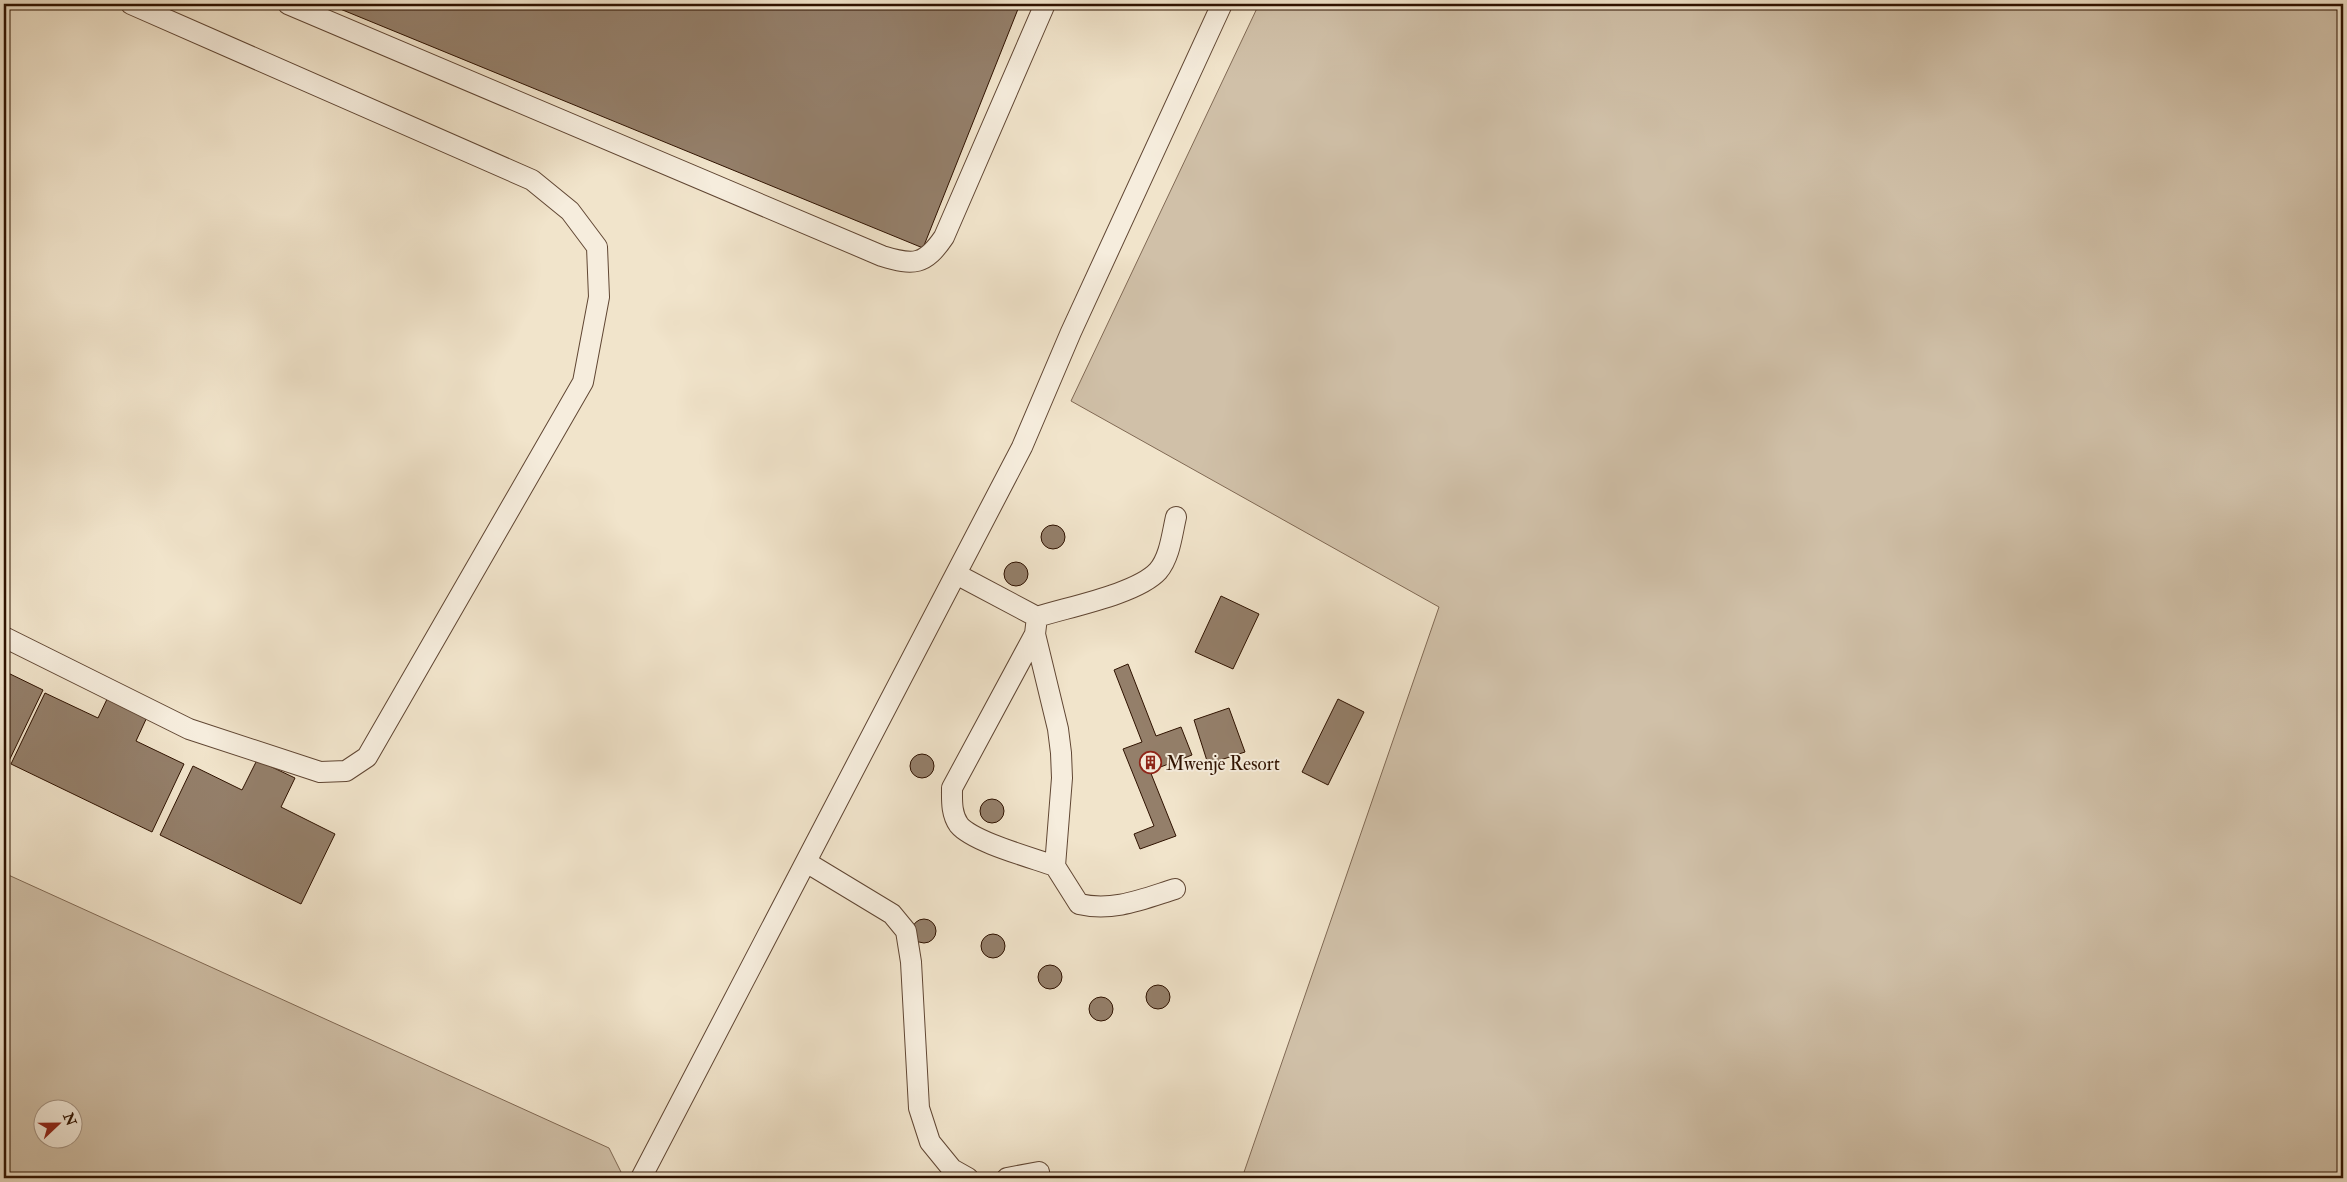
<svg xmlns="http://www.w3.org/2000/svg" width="2347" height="1182" font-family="'IM FELL Double Pica',serif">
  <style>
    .green { fill: #d0c0a8; stroke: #806954; fill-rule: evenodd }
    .building { fill: #947f6a; stroke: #2f1200 }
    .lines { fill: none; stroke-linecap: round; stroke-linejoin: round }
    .service-casing { stroke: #604633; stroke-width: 22 }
    .service { stroke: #f6eddd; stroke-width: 20 }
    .labels { text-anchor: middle; stroke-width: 4; stroke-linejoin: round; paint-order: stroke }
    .poi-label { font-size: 19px; fill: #2f1200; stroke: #f6eddd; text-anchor: start }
  </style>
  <rect width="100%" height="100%" fill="#f1e4cb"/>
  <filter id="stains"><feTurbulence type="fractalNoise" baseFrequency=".004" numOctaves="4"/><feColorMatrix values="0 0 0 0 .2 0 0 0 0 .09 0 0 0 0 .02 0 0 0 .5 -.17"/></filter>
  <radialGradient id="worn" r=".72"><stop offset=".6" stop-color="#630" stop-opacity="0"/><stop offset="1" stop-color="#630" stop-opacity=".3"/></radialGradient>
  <!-- green -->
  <path class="green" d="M1259,4H2343V1178H1242L1439,607L1071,401Z
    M4,873L609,1148L624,1178H4ZM42,1110H72V1140H42Z"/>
  <!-- building -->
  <path class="building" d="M328,4H1020L923,248Z
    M1041 537a12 12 0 1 1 24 0a12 12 0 1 1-24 0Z
    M1004 574a12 12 0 1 1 24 0a12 12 0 1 1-24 0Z
    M1221,596L1259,614L1233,669L1195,652Z
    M1128,664L1156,736L1181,727L1192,755L1150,771L1176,836L1140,849L1134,834L1154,826L1123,749L1142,742L1114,670Z
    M4,671L43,690L7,765L4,764Z
    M45,693L98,718L109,695L148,715L136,741L184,764L152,832L11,764Z
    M1338,699L1364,712L1328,785L1302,772Z
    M1229,708L1245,752L1208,764L1194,720Z
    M910 766a12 12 0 1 1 24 0a12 12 0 1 1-24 0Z
    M257,760L295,778L281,807L335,834L301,904L160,835L193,766L242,790Z
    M980 811a12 12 0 1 1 24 0a12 12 0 1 1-24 0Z
    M912 931a12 12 0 1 1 24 0a12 12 0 1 1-24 0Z
    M981 946a12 12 0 1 1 24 0a12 12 0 1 1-24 0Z
    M1038 977a12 12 0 1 1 24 0a12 12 0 1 1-24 0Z
    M1146 997a12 12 0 1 1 24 0a12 12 0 1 1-24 0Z
    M1089 1009a12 12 0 1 1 24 0a12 12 0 1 1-24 0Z"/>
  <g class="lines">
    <defs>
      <path id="service" d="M288,4L882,256C914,266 925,265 944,237L1045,4
        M956,574L1037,617C1068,607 1137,594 1158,571C1170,557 1172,534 1176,517
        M1037,617L1035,634L952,788C952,800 951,814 959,825C973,842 1033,858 1055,866
        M1035,634L1058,729L1061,753L1062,778L1055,866L1079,904C1113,912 1143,899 1175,889
        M4,637L189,729L320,772L346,771L367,757L583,382L599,297L597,247L570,211L532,180L131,4
        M806,862L892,914L906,931L911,962L919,1108L930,1142L952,1169L968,1178
        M641,1178L1022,447L1071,332L1222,4
        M1007,1178L1039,1172"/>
    </defs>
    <!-- service casing -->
    <use href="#service" class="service-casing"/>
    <!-- service -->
    <use href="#service" class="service"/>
  </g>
  <!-- icons -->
  <defs>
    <symbol id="building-ring" viewBox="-11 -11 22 22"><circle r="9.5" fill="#f6eddd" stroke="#8f2418" stroke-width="1.5"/><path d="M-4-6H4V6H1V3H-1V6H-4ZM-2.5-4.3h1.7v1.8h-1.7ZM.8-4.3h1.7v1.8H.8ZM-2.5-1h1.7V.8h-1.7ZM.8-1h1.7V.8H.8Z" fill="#8f2418"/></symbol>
  </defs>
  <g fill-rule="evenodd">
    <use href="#building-ring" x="1138" y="750" width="25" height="25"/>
  </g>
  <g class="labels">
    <!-- poi labels -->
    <g class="poi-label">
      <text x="1166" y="770">Mwenje Resort</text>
    </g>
  </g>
  <!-- margin -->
  <rect width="2347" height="1182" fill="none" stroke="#f1e4cb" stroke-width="20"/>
  <rect x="5" y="5" width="2337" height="1172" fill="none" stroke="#2f1200" stroke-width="2.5"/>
  <rect x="10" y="10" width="2327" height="1162" fill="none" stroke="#2f1200"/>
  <!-- north arrow -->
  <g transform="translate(58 1124) rotate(68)"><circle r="24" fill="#f6eddd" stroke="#a69585"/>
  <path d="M0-4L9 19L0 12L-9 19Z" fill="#8f2418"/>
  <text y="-8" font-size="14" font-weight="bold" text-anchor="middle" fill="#2f1200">N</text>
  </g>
  <rect width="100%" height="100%" filter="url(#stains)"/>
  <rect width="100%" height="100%" fill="url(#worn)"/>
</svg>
